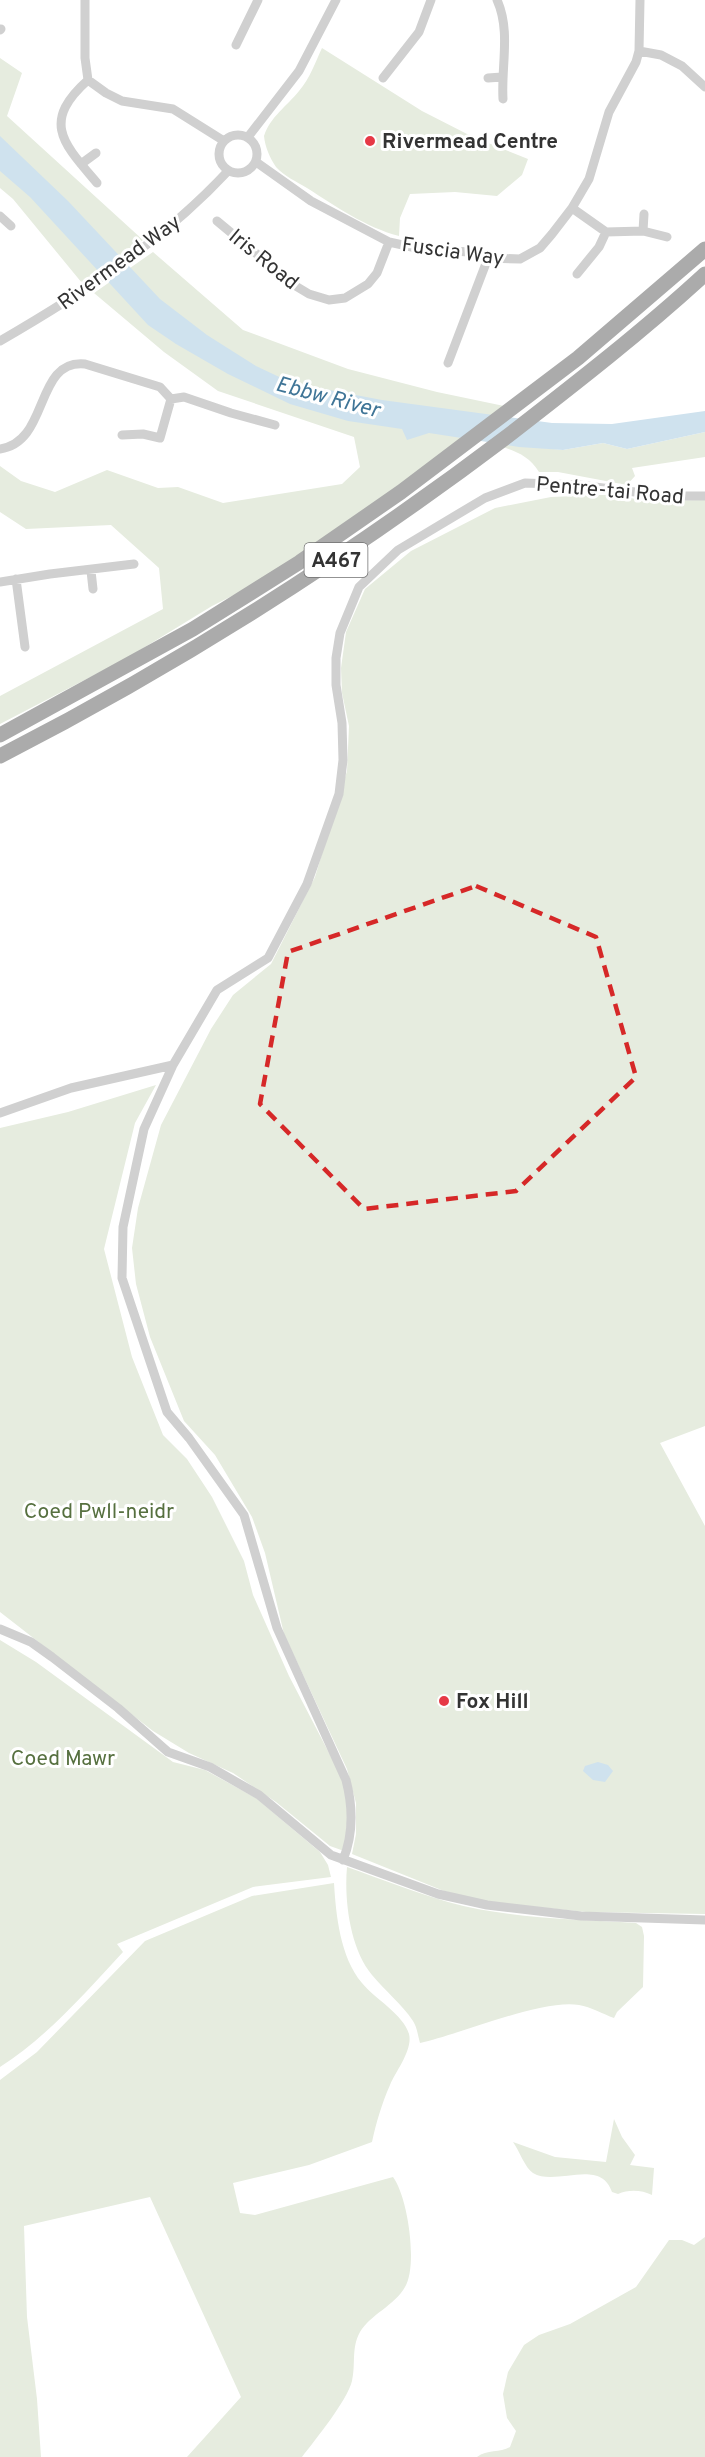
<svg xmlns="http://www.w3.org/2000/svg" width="705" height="2457" font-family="Overpass,sans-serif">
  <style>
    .green { fill: #e6ecdf }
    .water { fill: #cfe2ee }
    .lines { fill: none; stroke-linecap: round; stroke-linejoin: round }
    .minor { stroke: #d0d0d0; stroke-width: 9 }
    .primary { stroke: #ababab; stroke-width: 15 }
    .marked { fill: none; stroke: #d62828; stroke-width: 4.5; stroke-dasharray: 12 8; stroke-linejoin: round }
    .poi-dot { fill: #e63946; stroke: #fff; stroke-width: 2 }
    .labels { text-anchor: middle; stroke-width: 6; stroke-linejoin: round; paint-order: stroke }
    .shield { fill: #fff; stroke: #707070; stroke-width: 1.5 }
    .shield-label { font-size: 20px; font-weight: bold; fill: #333 }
    .poi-label { font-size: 21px; font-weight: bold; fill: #333; stroke: #fff; text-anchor: start }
    .street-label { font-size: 21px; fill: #333; stroke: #fff }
    .park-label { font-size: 21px; fill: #56703f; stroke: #fff }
    .water-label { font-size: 22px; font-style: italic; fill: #3f7597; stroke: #fff }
  </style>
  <rect width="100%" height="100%" fill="#fff"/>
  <!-- green -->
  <path class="green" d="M322,48L422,111L471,136L528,159L522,175L497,196L455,192L410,194L400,218L399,236C365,227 337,207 307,188C297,182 284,176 276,167C270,158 265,147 264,136C270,117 287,106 299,91C310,78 315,63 322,48Z
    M0,58L22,73L7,116L143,240L82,283L13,199L0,188Z
    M153,252L243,330L348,369L437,392L513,408L300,562L212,606L127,658L0,724V696L163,609L159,568L111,525L26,529L0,512V466L21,481L55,492L107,470L158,488L178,487L223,503L342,484L360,467L354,437L218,391L164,352L94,293Z
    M705,432V457L632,468L635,476L627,485L558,472H539C527,452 508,449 487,442L563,450L603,443L627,449Z
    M600,495H620L642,501L705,500V1426L660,1443L705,1526V1914L586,1912L487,1902L444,1891L352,1854L356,1834V1803L347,1769L284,1634L265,1553L252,1517L215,1455L184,1421L150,1337L136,1284L132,1248L138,1208L161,1125L211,1029L233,995L271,964L315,877L347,771L349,726L342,693L341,668L346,632L365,589L411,551L495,508L551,497Z
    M156,1085L135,1123L104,1249L132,1357L163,1435L187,1459L212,1497L244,1561L253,1595L289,1676L341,1776L347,1798L348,1815L344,1851L330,1846L276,1802L233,1773L189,1753L153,1731L0,1612V1128L68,1112Z
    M0,1640L36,1662L173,1762L205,1770L256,1798L320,1852L328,1865L331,1877L253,1887L117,1944L123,1952C85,1993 47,2037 0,2067Z
    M347,1867C381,1879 414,1892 448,1902C510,1919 574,1919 636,1923L642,1927L644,1936L643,1987L617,2012L614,2018C603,2014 591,2007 579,2005C541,1999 461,2034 420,2043C418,2036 417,2027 413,2021C402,2004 385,1991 372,1975C350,1949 344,1900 347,1867Z
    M334,1883C336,1915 340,1957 362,1983C374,1998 404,2015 409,2034C413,2050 396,2071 390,2085C382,2103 376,2123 372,2142L309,2165L233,2183L240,2213L255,2215L393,2177C408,2197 418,2266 405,2287C394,2306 371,2314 360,2332C351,2348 356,2364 352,2381C347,2401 315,2440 302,2457H187L241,2397L150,2197L24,2226L27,2317L37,2399L41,2457H0V2080L37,2052L145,1941L252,1896Z
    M614,2119L622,2137L635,2155L630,2165L654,2168L652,2195C642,2190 629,2189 618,2194L612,2192C600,2157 556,2187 533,2173C525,2168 519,2150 513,2142L555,2157L606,2162Z
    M705,2237V2457H477C487,2449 500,2453 510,2447L516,2431L507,2418L503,2394L508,2372L524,2345L539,2335L570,2324L636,2287L669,2240H682L694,2245Z"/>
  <!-- water -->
  <path class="water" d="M0,136L68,201L160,299L207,335L256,366L292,383L382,400L552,423L612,424L705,411V432L627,449L603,443L563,450L519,447L429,433L407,440L402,429L348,421L290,404L228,374L176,344L148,325L30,197L0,171Z
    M598,1762L608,1765L613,1771L605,1782L593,1780L583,1771L585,1766Z"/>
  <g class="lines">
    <!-- minor -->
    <path class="minor" d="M85,0V58L88,80L106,93L122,101L173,109L224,141
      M497,0C511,31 501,66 503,99
      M0,30L1,29
      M236,45L258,0
      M639,51L661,55L682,66L705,87
      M383,78L419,32L431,0
      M488,78L502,77
      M88,80C41,122 63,143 97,183
      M219 154a19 19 0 1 1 38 0a19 19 0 1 1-38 0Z
      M248,137L299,71L336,0
      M256,162L311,201L389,242L421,249L469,252L488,258L520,259L540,248L552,234L572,208L589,179L609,112L636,62L639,51L640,0
      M81,164L96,153
      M572,208L606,232L643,231L667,237
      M0,216L11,226
      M217,221L294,285L309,294L329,300L345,298L368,284L377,273L389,242
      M643,231L644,214
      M577,274L599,247L606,232
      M0,341C83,293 163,241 228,171
      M448,363L488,258
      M122,435L143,434L160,438L171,399
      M0,449C50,442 34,359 85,364L160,387L171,399L184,397L231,413L275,425
      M91,571L93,589
      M16,579L25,647
      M0,582L50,574L134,564
      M173,1065L144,1129L123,1227L122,1278L167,1412L189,1438L244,1515L277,1628L346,1780C353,1807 354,1833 343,1860
      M0,1113L71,1088L173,1065L217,990L268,958L307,884L339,794L343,760L342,723L336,685V658L340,633L359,587L398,550L485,498L525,483L579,485L667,496H705
      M0,1629L31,1642L52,1657L118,1708L168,1752L210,1767L259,1795L331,1855L438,1894L487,1905L581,1916L705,1920"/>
    <!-- primary -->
    <path class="primary" d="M0,735L193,629L300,562L401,492L578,358L705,249
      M0,756C179,664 348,557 509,435C576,383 643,331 705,274"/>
  </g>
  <!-- marked area -->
  <path class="marked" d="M476,886L596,937L636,1077L516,1191L364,1209L260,1104L288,952Z"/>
  <!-- markers -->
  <g class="poi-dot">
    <circle cx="370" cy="141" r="6"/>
    <circle cx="444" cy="1701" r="6"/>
  </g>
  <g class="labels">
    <!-- shield labels -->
    <rect class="shield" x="304.5" y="543" width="63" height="34" rx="4.5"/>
    <g class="shield-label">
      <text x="336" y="567">A467</text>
    </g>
    <!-- poi labels -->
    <g class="poi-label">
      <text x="382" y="148">Rivermead Centre</text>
      <text x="456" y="1708">Fox Hill</text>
    </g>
    <!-- street labels -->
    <g class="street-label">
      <text transform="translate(453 251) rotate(8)" y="7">Fuscia Way</text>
      <text transform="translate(264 259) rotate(39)" y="7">Iris Road</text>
      <text transform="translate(119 262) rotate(-36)" y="7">Rivermead Way</text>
      <text transform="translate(610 490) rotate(5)" y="7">Pentre-tai Road</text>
    </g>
    <!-- park labels -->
    <g class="park-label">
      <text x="99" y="1518">Coed Pwll-neidr</text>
      <text x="63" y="1765">Coed Mawr</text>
    </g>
    <!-- water labels -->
    <g class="water-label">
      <text transform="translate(328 396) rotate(15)" y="8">Ebbw River</text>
    </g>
  </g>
</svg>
